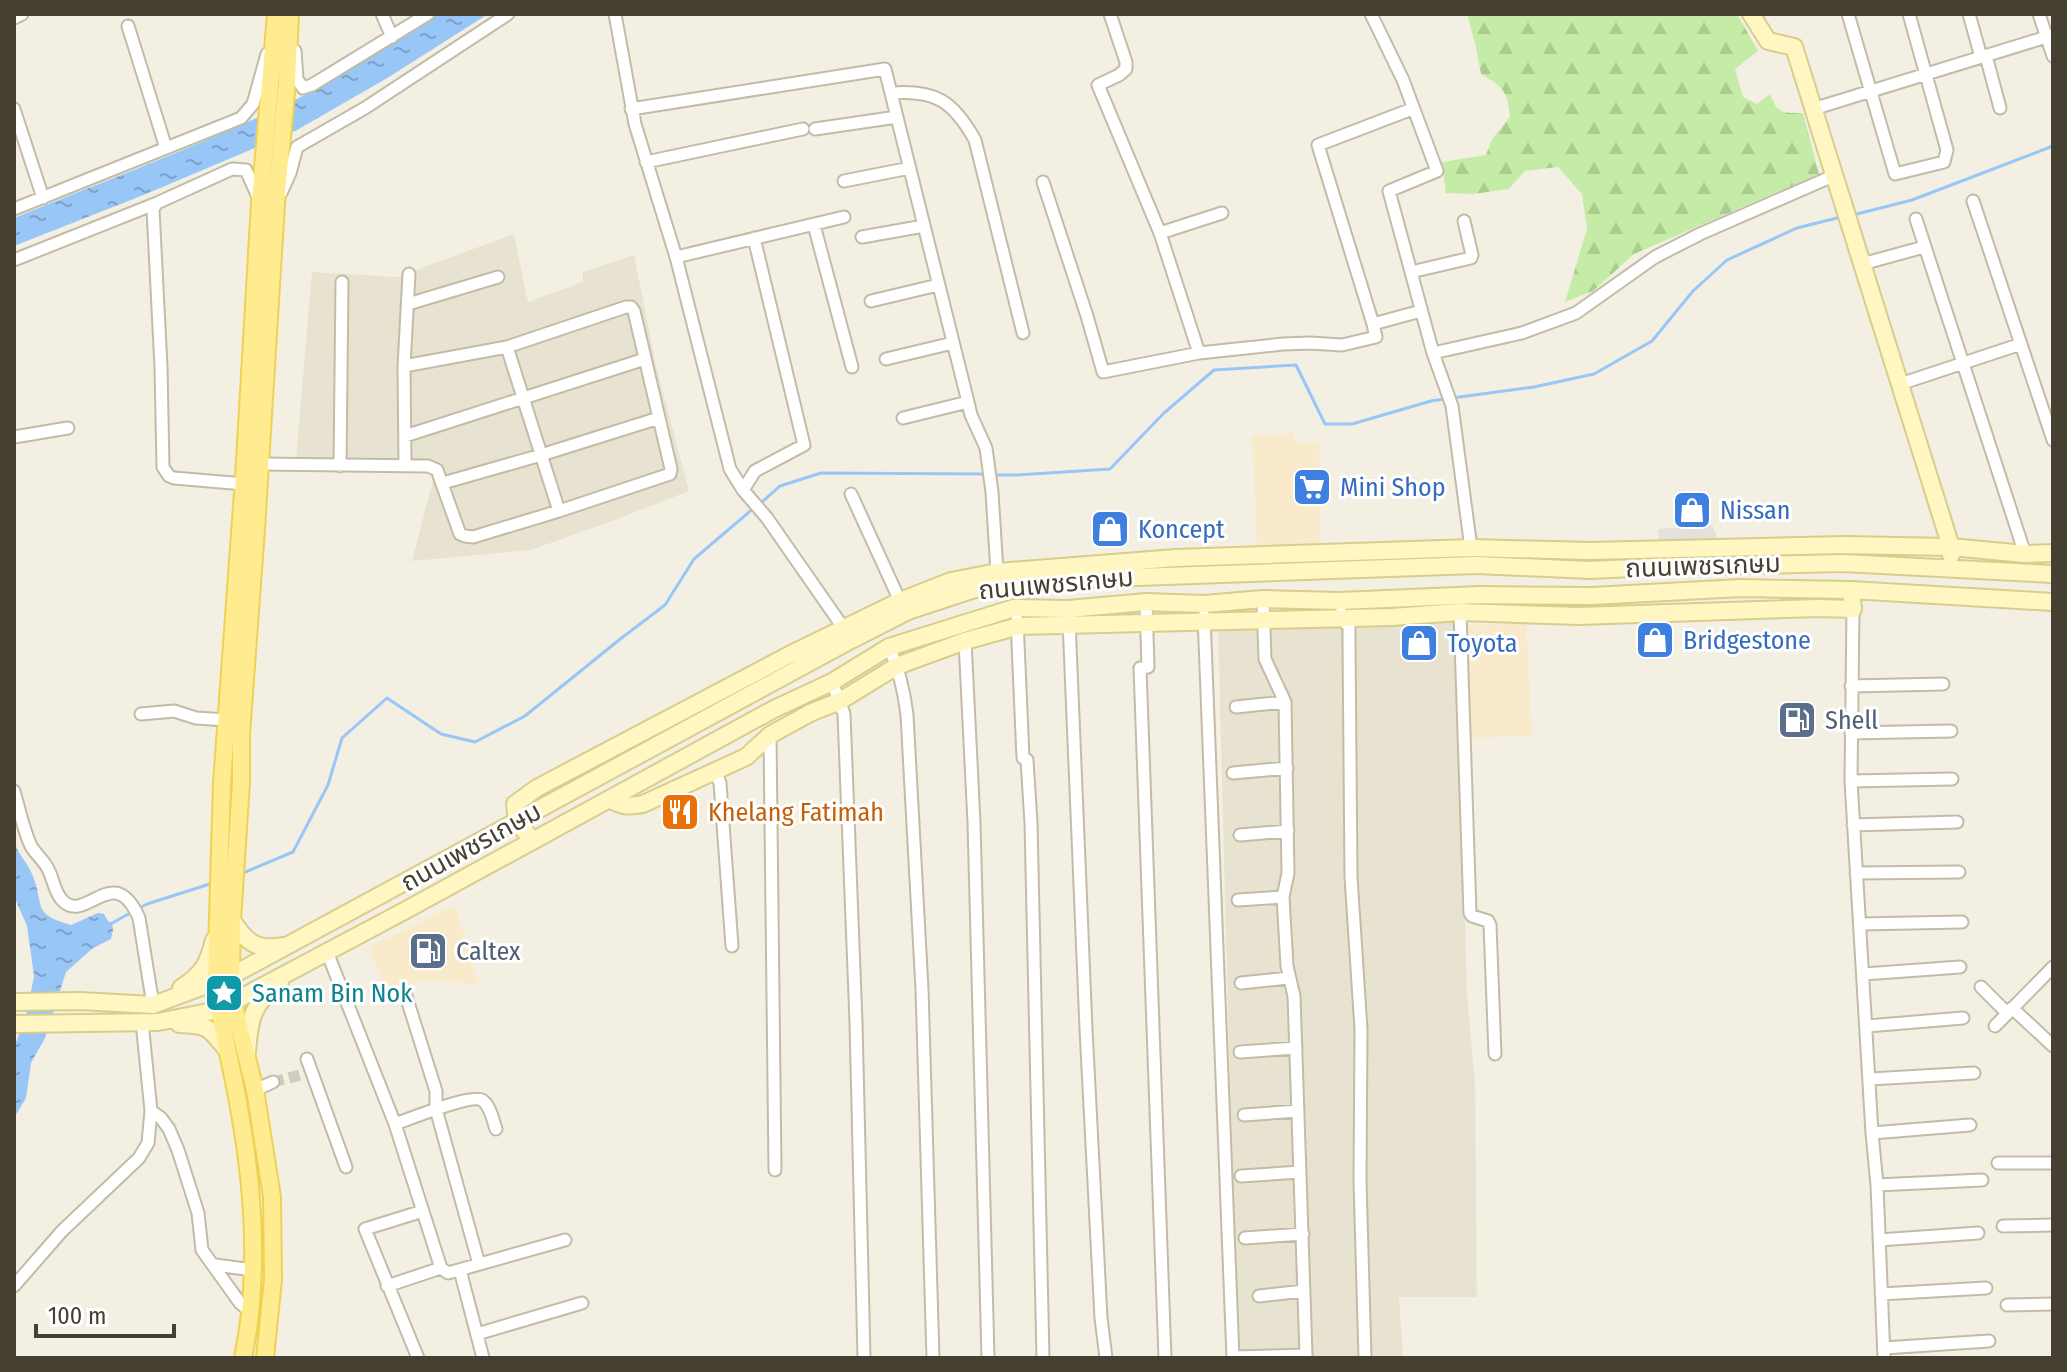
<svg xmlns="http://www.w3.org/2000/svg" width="2067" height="1372" viewBox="0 0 2067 1372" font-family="'Fira Sans Condensed','Noto Sans Thai',sans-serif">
<defs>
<pattern id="forest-firs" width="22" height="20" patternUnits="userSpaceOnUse" patternTransform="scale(2)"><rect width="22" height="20" fill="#c5eca6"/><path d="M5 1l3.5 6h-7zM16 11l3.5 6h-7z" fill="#abcb8f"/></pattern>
<pattern id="water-ripples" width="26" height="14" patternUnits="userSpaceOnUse" patternTransform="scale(2)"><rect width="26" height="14" fill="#97c6f7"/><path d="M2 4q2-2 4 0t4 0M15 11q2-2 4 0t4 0" fill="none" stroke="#7da2c9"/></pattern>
</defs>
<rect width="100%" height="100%" fill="#f3f0e3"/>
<path fill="#e8e3d0" d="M514 234 528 302 583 282V272L634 255 656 365 689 491 615 520 531 550 412 561 435 472H295L312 272 397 277Z
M1453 612 1462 801 1467 996 1475 1082 1477 1297H1399L1403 1358H1237L1218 627Z"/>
<path fill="#f8eacb" d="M1294 433 1295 443H1319L1320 544 1257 547 1252 435Z
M1526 624 1532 736 1468 738 1464 625Z
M455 905 479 985 436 980 384 986 368 947Z"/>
<path fill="url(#forest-firs)" d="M1467 14H1737L1758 51 1735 69 1743 97 1757 104 1770 94C1778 115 1783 113 1803 113L1819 174 1634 254 1593 291 1565 302 1587 229 1582 194 1558 167 1525 171 1509 189 1473 194 1446 193 1442 162 1486 155 1492 139 1510 117C1507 90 1504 88 1481 74L1476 47Z"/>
<path fill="#e3e1dc" d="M1712 525 1718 539 1659 543 1658 529Z"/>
<path fill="url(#water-ripples)" d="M436 14H488L389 77 297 130 146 194 14 246V218C110 179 208 143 301 97 348 73 392 43 436 14Z
M14 840C17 854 27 861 32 874 46 907 30 913 71 925L98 913 104 914 108 921 112 923 113 930 111 939 93 948 66 972 45 1038 31 1063 26 1098 14 1118V1048L27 1012 34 976 27 926 14 896Z"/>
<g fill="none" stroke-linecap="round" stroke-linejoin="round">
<path stroke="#97c6f7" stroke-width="3" d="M1853 215 1912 200 2053 146
M1452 398 1534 387 1594 374 1652 341 1693 291 1727 260 1797 228 1841 217
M993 475H1017L1110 469 1164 413 1214 370 1296 365 1325 424H1352L1431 401 1444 399
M761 503 780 486 821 473 985 474
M243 873 293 852 328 785 342 738 387 698 441 734 475 742 525 716 619 640 665 605 694 559 755 507
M137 909 147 904 213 883
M109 925 130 913"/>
<path stroke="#d0cdc0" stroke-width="11" stroke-dasharray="11 5.5" stroke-linecap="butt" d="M273 1082 304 1074"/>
<defs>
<path id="street" d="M382 14 392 37
M615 14 635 124 676 257 730 469 743 490 767 518 847 633
M1110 14 1126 62V69L1119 75 1098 85 1160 233 1199 353
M1371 14 1403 80 1437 171 1389 191 1433 353 1452 406 1471 548
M1848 14 1895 174 1944 162 1947 150 1909 14
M1969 14 1981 57
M2039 14 2053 56
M14 18 22 14
M128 26 166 148
M295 51 297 79 303 88 312 85 428 14
M1986 56 2000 108
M892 93C936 90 953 101 975 140L1023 333
M14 109 43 198
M631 109 885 69 968 402 971 415 986 448 992 492 997 572
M1813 109 2053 35
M815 129 897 117
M646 162 803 129
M844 181 910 168
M1043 182 1087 316 1103 372 1199 353 1283 344 1310 343 1342 345 1376 337 1373 324 1421 311
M281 193 290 173 297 147 365 108 508 14
M1973 201 2053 440
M157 203 153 209 161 367 163 467 169 476 174 478 244 484
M14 209 241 118 253 104 267 54
M1916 219 2025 554
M814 225 852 367
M1160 233 1222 213
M862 237 924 226
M676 257 844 217
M14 260 157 203 232 169 246 170 259 199
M1862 264 1924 247
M1411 272 1471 258 1472 255 1464 221
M871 301 938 285
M408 304 498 277
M1373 324 1318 145 1412 109
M507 347 559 511
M1433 353 1522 333 1576 313 1655 257 1700 234 1833 176
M886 359 953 343
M404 366 409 274
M1900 384 2021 344
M903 418 968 402
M405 436 645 359
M14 437 68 428
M260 464 428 466 437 470 460 534 465 536 473 537 559 511 670 474 671 469 634 311 631 307H626L507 347 404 366 405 466
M340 466 342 282
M443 483 541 455 659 418
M743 490 755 471 804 445 754 238
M851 494 900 601
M1146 602 1148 667 1140 668 1165 1358
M1853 609 1851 781 1872 1133 1877 1185 1884 1358
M1460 612 1470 913 1472 916 1488 921 1490 925 1495 1054
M1341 613V618L1349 627V640L1351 877 1361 1029 1360 1181 1365 1358
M1204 616 1233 1358
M1017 620 1023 758 1027 760 1031 823 1043 1358
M1069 621 1086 1029 1101 1318 1106 1358
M965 641 974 822 988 1358
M889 647C899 669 904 690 907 715L922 989 933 1358
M832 682 844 714 856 1022 864 1358
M1851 686 1943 684
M1236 707 1285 702
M141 714 174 711 196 718 227 720
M1851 733 1951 731
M770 735 775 1170
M715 771 720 783 732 946
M1233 773 1287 768
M1851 781 1952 779
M14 791C19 808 23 829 31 846 36 855 45 861 49 871 53 879 55 893 62 900 86 926 113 859 139 918L153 1005
M1853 825 1957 822
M1240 835 1288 831
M1856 873 1959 872
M1238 900 1283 897
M1860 924 1962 922
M327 952 395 1124 441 1268 448 1273 565 1240
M1864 974 1960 967
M1241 983 1288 978
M1981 987 2007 1013
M406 996 436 1091V1109L479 1264
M2012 1008 2053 1046
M1867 1026 1963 1018
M1995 1026 2053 967
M1240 1052 1296 1048
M307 1059 346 1167
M1870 1079 1974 1073
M255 1090 273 1082
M151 1111 161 1118 169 1129 178 1150 198 1213 202 1250 240 1303 251 1312
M1244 1115 1298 1111
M395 1124C409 1119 471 1094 482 1100 490 1105 493 1120 496 1129
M1872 1133 1970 1125
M1998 1163H2053
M1241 1176 1300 1172
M1877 1185 1982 1180
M2003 1226 2053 1225
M1245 1238 1303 1234
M1879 1240 1978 1233
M215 1265 253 1270
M460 1270 483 1358
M14 1286 62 1231 139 1158 148 1143 151 1111 142 1022
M387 1286 441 1268
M1881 1294 1986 1288
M1259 1296 1304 1291
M2007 1305 2053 1304
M477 1334 582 1303
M1884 1348 1989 1341
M1234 1357 1306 1355 1294 996 1287 966 1283 897 1288 873 1285 702 1265 659 1263 599
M418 1358 365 1229 423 1211"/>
<path id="secondary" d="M1751 14 1768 41 1794 47 1951 547V555
M609 799C622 806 629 807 643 804L746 757 770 735 810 713 840 701 897 666 965 641 1019 626 1392 617 1460 612 1579 616 1818 608 1853 609 1851 590
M533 841 517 822 515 804 537 788 789 655 900 601 951 581 997 572 1176 558 1471 548 1590 551 1845 545 1951 547 2025 554 2053 553
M232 920C246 942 256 951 283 946
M181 988C203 974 208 964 214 940
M14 1002 80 1001 153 1005 231 976 851 640 908 611 975 589 1055 580 1476 565 1590 570 1655 567 1843 563 2053 574
M14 1024 158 1022 218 1010 406 910 774 709 832 682 889 647 1014 608 1068 609 1146 602 1204 604 1263 599 1340 601 1479 595 1592 596 1741 588 1851 590 2053 602
M179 1024C209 1025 208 1027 227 1050
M247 1052C250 1018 251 1005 280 983"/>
<path id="primary" d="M243 1358C260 1276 254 1190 239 1108 232 1066 220 1025 216 982L222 783 244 478 260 203 276 14
M265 1358 273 1279 272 1197 255 1090 233 1002 231 976 232 920 241 783V734L256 529 276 204 287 81 290 14"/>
</defs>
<use href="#street" stroke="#c2bca7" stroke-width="15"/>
<use href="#secondary" stroke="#d8cd8d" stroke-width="20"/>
<use href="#primary" stroke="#f0d154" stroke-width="20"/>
<use href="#street" stroke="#fff" stroke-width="11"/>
<use href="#secondary" stroke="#fff6c1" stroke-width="16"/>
<use href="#primary" stroke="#ffeb90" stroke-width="16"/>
</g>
<defs>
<symbol id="supermarket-square" viewBox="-11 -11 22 22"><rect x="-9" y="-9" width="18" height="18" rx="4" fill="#3f7fe0" stroke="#fff"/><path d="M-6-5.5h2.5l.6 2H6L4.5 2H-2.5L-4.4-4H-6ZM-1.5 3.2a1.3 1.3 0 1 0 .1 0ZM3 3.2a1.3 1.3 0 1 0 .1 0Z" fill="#fff"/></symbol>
<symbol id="shop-square" viewBox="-11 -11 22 22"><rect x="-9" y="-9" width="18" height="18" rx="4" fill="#3f7fe0" stroke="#fff"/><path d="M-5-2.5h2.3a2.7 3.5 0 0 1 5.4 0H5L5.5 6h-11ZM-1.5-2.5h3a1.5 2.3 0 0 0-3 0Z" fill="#fff"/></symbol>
<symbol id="fuel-square" viewBox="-11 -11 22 22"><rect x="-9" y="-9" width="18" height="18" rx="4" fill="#5c6f8a" stroke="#fff"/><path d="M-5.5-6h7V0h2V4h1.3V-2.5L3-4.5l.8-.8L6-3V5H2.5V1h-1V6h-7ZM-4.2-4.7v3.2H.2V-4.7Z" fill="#fff"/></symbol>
<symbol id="restaurant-square" viewBox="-11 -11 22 22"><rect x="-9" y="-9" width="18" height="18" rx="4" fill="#e8710a" stroke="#fff"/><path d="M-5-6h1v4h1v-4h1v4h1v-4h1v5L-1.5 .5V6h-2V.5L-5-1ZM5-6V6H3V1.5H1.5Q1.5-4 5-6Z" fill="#fff"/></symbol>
<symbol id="sight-square" viewBox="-11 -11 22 22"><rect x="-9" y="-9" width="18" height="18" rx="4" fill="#0f9aa8" stroke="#fff"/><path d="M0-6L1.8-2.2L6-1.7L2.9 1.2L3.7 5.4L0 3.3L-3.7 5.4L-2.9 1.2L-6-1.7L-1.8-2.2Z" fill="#fff"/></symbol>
</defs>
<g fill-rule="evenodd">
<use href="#supermarket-square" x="1290" y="465" width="44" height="44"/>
<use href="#shop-square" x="1670" y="488" width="44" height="44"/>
<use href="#shop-square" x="1088" y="507" width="44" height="44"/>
<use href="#shop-square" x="1633" y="618" width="44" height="44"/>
<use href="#shop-square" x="1397" y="621" width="44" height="44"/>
<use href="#fuel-square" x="1775" y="698" width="44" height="44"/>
<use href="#restaurant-square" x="658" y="790" width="44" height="44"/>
<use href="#fuel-square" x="406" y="929" width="44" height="44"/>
<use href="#sight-square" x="202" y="971" width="44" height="44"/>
</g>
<g text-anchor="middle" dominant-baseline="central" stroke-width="6" stroke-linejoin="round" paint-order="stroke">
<g font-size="26" fill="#366cbe" stroke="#fff" text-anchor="start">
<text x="1340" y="487">Mini Shop</text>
<text x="1720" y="510">Nissan</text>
<text x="1138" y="529">Koncept</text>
<text x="1683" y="640">Bridgestone</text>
<text x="1447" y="643">Toyota</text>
</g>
<g font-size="26" fill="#454032" stroke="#fff">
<text transform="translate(1703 566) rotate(-2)">ถนนเพชรเกษม</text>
<text transform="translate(1056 584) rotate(-5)">ถนนเพชรเกษม</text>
<text transform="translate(471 847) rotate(-29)">ถนนเพชรเกษม</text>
</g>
<g font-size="26" fill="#4e5e75" stroke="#fff" text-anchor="start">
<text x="1825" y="720">Shell</text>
<text x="456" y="951">Caltex</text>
</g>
<g font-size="26" fill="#c56008" stroke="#fff" text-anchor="start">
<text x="708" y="812">Khelang Fatimah</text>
</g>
<g font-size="26" fill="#0d838f" stroke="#fff" text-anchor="start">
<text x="252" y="993">Sanam Bin Nok</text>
</g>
</g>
<rect width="2067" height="1372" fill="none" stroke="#454032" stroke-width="32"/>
<path d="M36 1324v12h138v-12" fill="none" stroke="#454032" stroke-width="4"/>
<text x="48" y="1324" font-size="24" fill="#454032" stroke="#ffffff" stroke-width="6" paint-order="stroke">100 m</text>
</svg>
